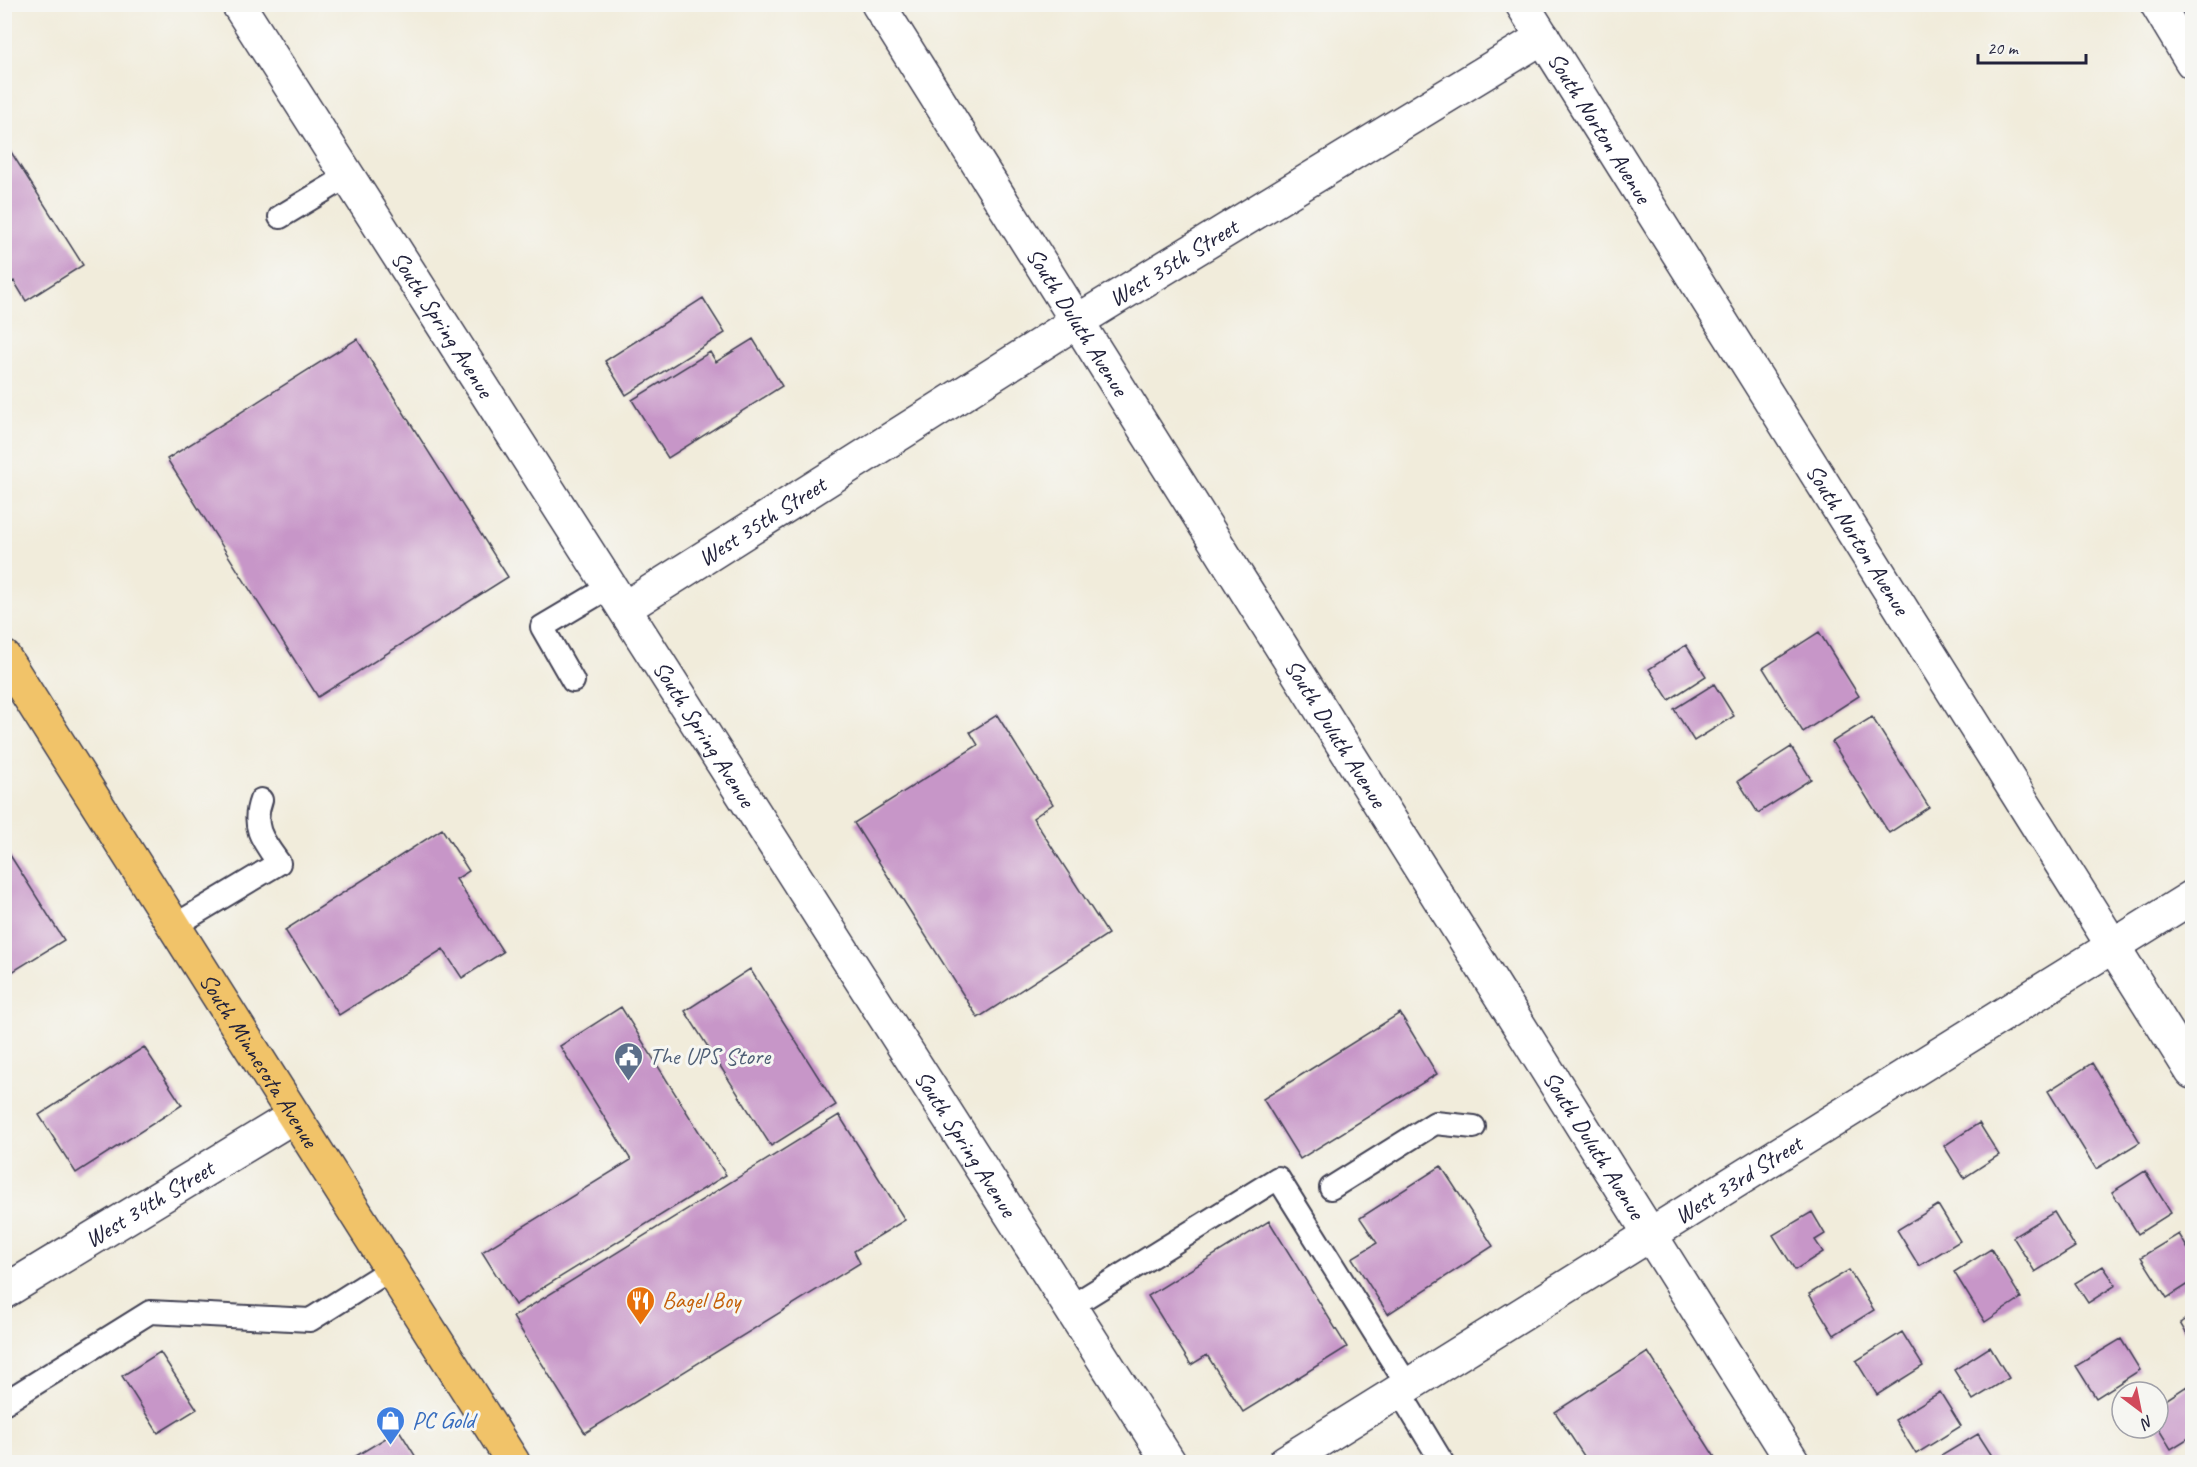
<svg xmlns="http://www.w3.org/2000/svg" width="2197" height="1467" viewBox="0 0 2197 1467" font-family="Caveat,sans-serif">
<rect width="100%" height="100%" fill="#f6f6f2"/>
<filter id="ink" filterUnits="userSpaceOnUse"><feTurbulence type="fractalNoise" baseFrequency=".0167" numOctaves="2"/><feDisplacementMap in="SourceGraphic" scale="12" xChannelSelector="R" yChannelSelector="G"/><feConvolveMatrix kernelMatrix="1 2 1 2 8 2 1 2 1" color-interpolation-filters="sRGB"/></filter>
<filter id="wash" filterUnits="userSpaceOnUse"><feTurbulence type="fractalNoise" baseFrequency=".008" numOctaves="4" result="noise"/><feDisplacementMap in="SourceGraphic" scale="24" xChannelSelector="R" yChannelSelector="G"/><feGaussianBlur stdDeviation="1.35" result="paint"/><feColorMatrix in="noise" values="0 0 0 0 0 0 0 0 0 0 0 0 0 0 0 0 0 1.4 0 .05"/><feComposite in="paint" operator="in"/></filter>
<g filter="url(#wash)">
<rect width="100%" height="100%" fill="#f1ecdb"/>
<g id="blocks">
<path fill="#c796c8" d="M4 141 83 265 26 301 14 281 4 287Z
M703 298 725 333 626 395 605 361Z
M357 339 508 577 318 697 167 459Z
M753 339 782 386 668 458 632 400 710 352 716 362Z
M1819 632 1859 696 1803 732 1763 668Z
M1686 645 1706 676 1669 700 1649 669Z
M1714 684 1734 716 1694 741 1674 709Z
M997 715 1053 804 1033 818 1108 934 978 1018 854 823 978 745 970 732Z
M1872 717 1929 807 1889 833 1832 742Z
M1791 747 1811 779 1758 813 1738 781Z
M442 829 469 871 456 879 503 952 462 978 443 949 339 1015 285 930Z
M8 852 64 940 4 977V854Z
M750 969 836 1105 771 1146 685 1011Z
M621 1007 726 1175 515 1305 482 1252 631 1160 560 1046Z
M1400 1013 1437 1074 1300 1159 1263 1099Z
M144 1047 182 1105 76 1173 39 1115Z
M2092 1063 2140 1142 2096 1169 2048 1091Z
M839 1115 905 1220 854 1251 860 1263 585 1433 513 1317Z
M1979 1123 1999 1155 1964 1178 1944 1146Z
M1441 1166 1493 1246 1388 1314 1352 1258 1377 1243 1360 1218Z
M2145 1171 2171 1213 2138 1234 2112 1192Z
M1938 1205 1960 1241 1919 1266 1897 1230Z
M1812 1212 1825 1234 1815 1240 1823 1252 1795 1270 1773 1235Z
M2054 1212 2075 1247 2035 1272 2013 1237Z
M1269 1221 1347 1347 1243 1412 1207 1355 1191 1365 1148 1296Z
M2179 1234 2192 1256V1282L2167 1298 2141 1257Z
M1991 1249 2021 1298 1985 1322 1954 1272Z
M2103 1266 2116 1285 2088 1303 2075 1283Z
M1849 1270 1874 1310 1834 1335 1809 1294Z
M2192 1315V1343L2180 1323Z
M1902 1332 1923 1366 1877 1395 1856 1361Z
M2121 1339 2140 1370 2096 1398 2076 1366Z
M1990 1347 2009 1378 1973 1400 1954 1370Z
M160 1352 197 1409 158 1433 122 1376Z
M1648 1352 1718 1462H1588L1555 1412Z
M2187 1386 2192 1394V1436L2171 1449 2158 1428V1405Z
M1940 1392 1961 1426 1916 1454 1895 1420Z
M399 1430 419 1462H346Z
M1978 1434 1996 1462H1931Z"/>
</g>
</g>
<g filter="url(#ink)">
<use href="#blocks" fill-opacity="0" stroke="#414053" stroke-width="1.5"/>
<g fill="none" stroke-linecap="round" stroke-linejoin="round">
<defs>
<path id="service" d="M280 217 348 176
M573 681 542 627 611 586
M174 926 279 863C263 841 251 827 261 800
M1331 1188 1435 1123 1474 1127
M1070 1307 1278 1178 1408 1386
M1399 1391 1442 1462
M4 1403 150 1312 310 1320 391 1269"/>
<g id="minor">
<path id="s1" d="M238 4 1169 1462"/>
<path id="s2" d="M878 4 1793 1462"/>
<path id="s3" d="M1522 4 2192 1072"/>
<path id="s4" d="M625 608 1076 322 1543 37"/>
<path id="s5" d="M4 1292 294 1116"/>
</g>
<g id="tertiary">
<path d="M2157 4 2192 62"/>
<path id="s6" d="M1285 1462 2192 897"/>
</g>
<g id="primary">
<path id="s7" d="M4 657 513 1462"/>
</g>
</defs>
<use href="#service" stroke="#414053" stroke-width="26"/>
<use href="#minor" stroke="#414053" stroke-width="36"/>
<use href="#tertiary" stroke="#414053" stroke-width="36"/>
<use href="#primary" stroke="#414053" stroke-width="36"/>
<use href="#service" stroke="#fff" stroke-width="22"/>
<use href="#minor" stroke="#fff" stroke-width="33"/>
<use href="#tertiary" stroke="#fff" stroke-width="33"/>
<use href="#primary" stroke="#f1c369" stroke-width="33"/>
</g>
</g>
<defs>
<symbol id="civic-pin" viewBox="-11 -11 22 30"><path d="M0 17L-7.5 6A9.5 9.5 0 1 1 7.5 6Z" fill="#5c6f8a" stroke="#f6f6f2"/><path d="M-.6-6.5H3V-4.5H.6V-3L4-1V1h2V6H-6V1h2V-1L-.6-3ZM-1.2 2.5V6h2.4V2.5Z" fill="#fff"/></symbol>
<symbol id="restaurant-pin" viewBox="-11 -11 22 30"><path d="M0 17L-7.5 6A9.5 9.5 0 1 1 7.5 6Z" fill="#e8710a" stroke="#f6f6f2"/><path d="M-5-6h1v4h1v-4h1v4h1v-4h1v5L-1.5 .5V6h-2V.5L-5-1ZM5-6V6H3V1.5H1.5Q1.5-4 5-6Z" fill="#fff"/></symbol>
<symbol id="shop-pin" viewBox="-11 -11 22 30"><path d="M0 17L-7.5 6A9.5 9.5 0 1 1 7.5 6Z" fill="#3f7fe0" stroke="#f6f6f2"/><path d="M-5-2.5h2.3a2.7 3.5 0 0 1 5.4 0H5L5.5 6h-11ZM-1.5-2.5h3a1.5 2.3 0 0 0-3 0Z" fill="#fff"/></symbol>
</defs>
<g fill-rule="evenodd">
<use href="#civic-pin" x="612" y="1040" width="33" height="45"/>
<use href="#restaurant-pin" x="624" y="1284" width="33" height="45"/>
<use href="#shop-pin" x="374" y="1404" width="33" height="45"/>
</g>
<g text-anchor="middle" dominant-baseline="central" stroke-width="6" stroke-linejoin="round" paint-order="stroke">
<g font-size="24" fill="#22223b" stroke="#f6f6f2">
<text stroke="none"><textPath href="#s3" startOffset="146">South Norton Avenue</textPath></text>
<text stroke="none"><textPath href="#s4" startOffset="648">West 35th Street</textPath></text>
<text stroke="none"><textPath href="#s2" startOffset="375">South Duluth Avenue</textPath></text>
<text stroke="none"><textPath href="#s1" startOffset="380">South Spring Avenue</textPath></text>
<text stroke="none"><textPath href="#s4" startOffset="162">West 35th Street</textPath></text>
<text stroke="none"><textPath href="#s3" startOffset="632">South Norton Avenue</textPath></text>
<text stroke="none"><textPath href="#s1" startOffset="866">South Spring Avenue</textPath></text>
<text stroke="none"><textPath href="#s2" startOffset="861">South Duluth Avenue</textPath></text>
<text stroke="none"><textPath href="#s7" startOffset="477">South Minnesota Avenue</textPath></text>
<text stroke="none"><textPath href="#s1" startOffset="1352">South Spring Avenue</textPath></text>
<text stroke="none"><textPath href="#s2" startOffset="1347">South Duluth Avenue</textPath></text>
<text stroke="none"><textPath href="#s6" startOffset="534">West 33rd Street</textPath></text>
<text stroke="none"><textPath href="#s5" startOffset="170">West 34th Street</textPath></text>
</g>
<g font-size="24" fill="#4e5e75" stroke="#f6f6f2" text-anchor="start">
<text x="649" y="1056">The UPS Store</text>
</g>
<g font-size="24" fill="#c56008" stroke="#f6f6f2" text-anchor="start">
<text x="662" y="1300">Bagel Boy</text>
</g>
<g font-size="24" fill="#366cbe" stroke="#f6f6f2" text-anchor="start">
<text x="412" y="1420">PC Gold</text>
</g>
</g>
<rect width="2197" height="1467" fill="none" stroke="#f6f6f2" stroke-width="24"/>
<g transform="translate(2140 1410) rotate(148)"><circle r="28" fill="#f6f6f2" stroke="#a1a1a9" stroke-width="1.5"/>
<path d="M0-4.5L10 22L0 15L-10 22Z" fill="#d1495b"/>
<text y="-9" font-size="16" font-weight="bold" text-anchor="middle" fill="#22223b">N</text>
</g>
<path d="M1978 54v9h108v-9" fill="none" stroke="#22223b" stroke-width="3"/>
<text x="1987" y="54" font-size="18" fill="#22223b" stroke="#f6f6f2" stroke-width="4.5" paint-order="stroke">20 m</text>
</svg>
